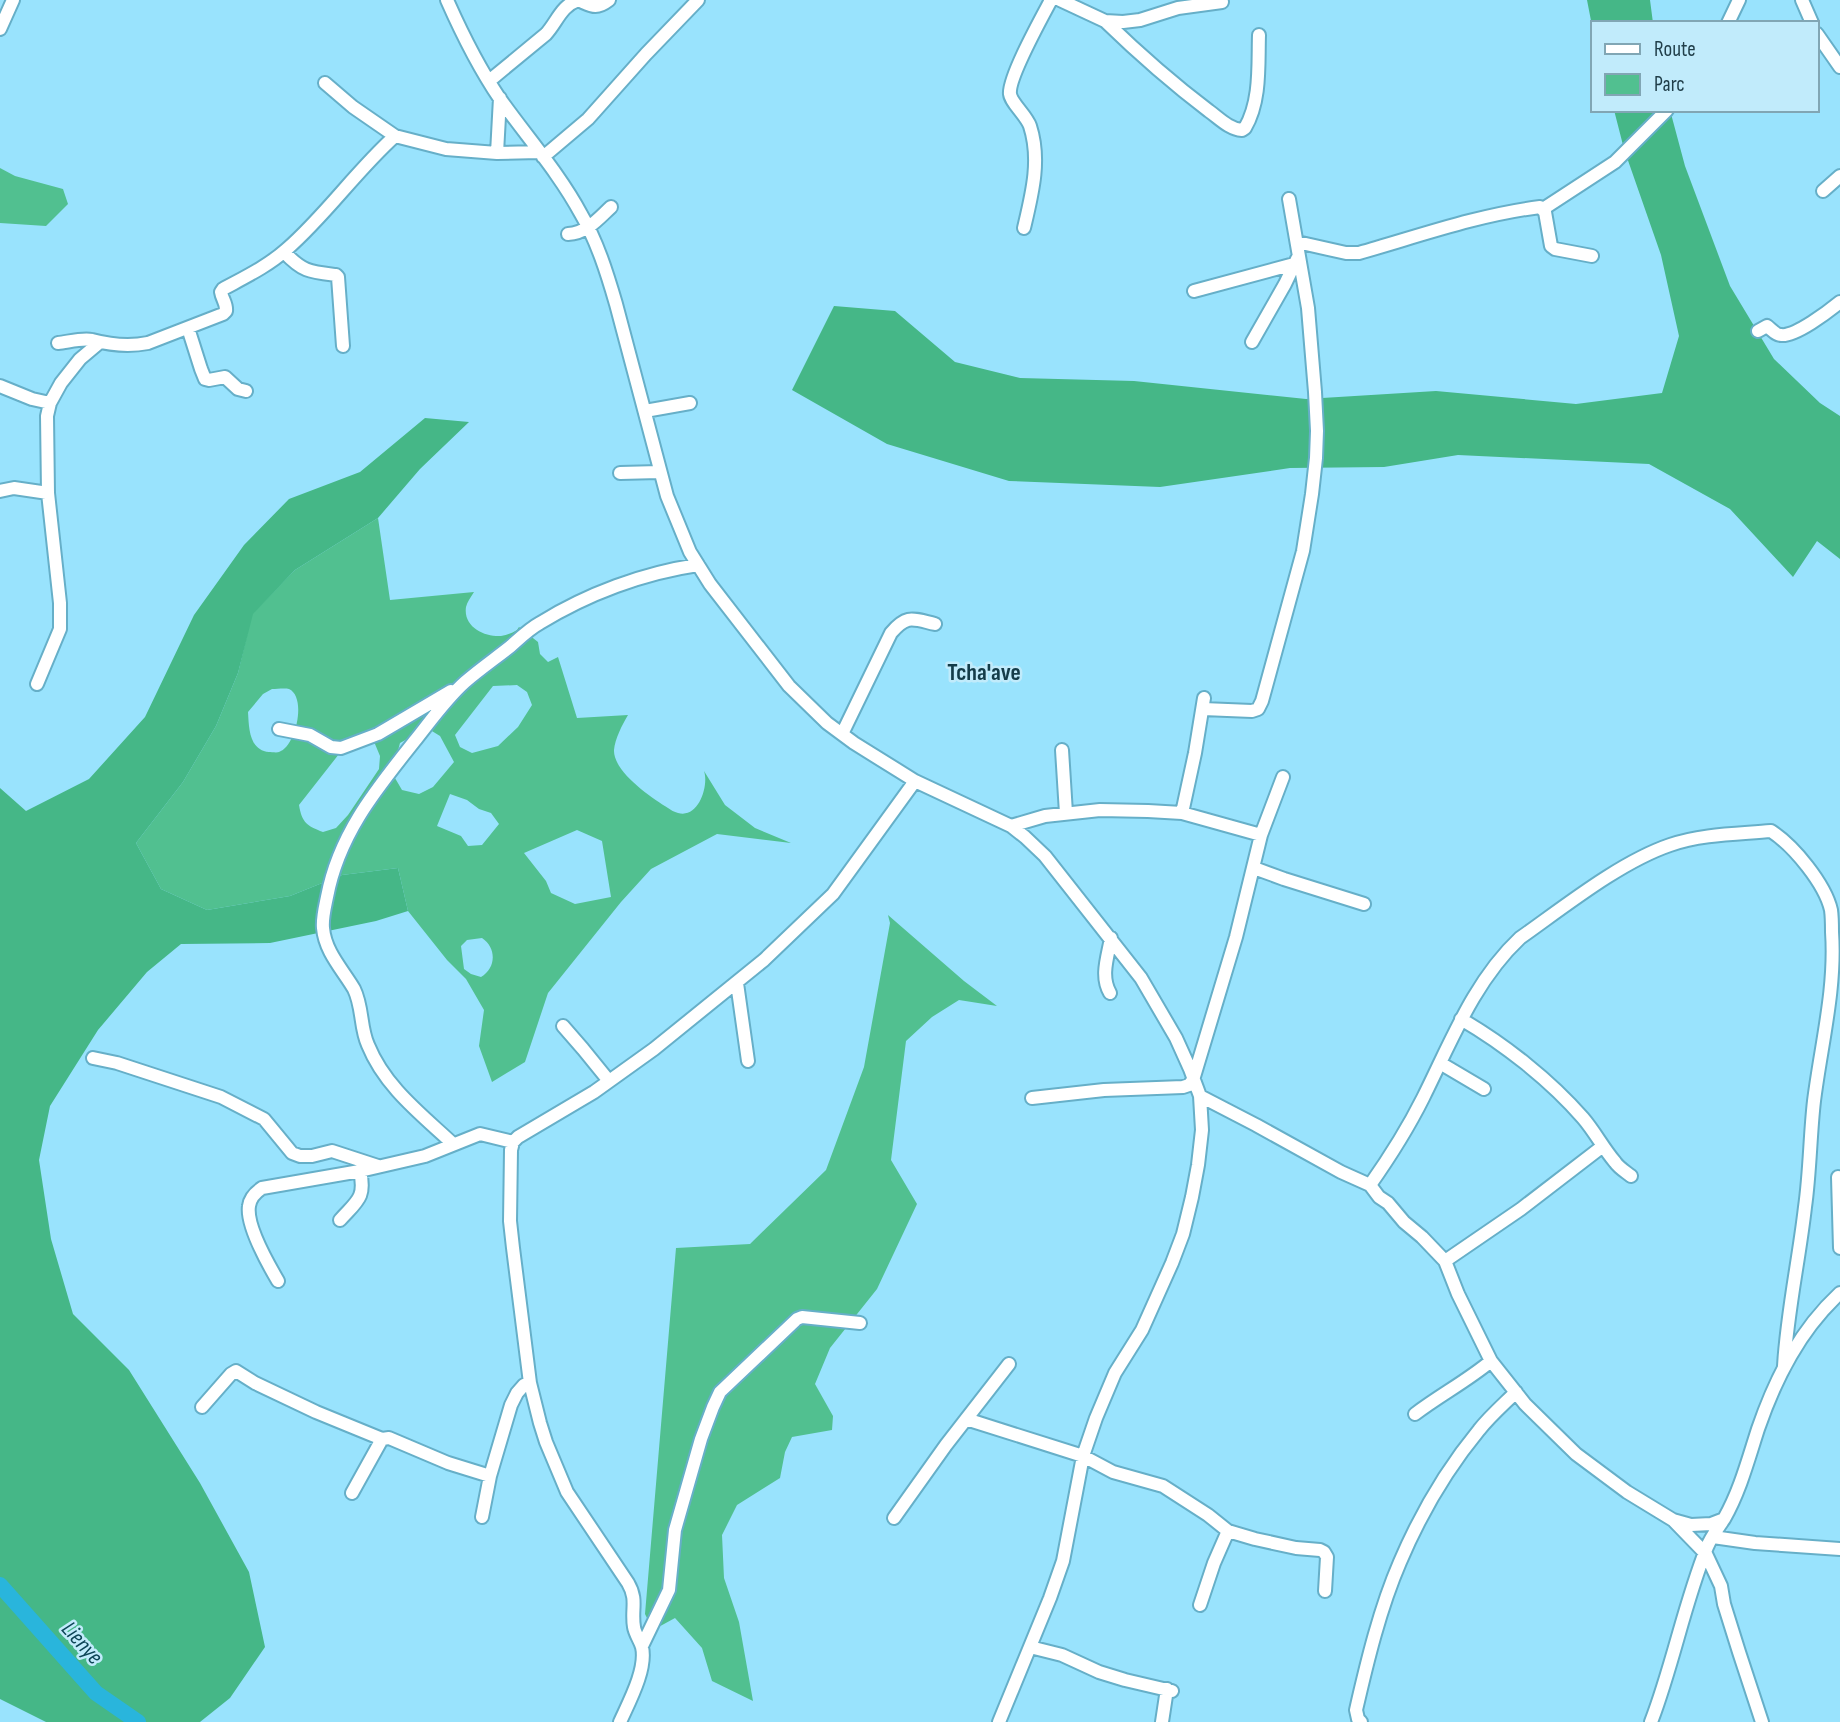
<svg xmlns="http://www.w3.org/2000/svg" width="1840" height="1722" viewBox="0 0 1840 1722" font-family="'Sofia Sans Condensed',sans-serif">
<rect width="100%" height="100%" fill="#99e3fd"/>
<path fill="#51c090" fill-rule="evenodd" d="M0 168 15 176 63 189 68 204 46 226 0 223Z
M378 518 390 600 474 592C471 597 467 602 466 607 463 627 485 637 501 636 507 635 512 633 517 630L519 627 538 642 540 654 548 662 558 657 577 718 628 715C622 725 615 739 614 750 613 772 652 798 668 808 671 810 674 812 678 813 699 819 709 785 704 771L725 805 755 828 791 843 717 834 651 869 621 902 548 993 525 1062 492 1082 479 1046 484 1010 466 979 447 960 408 911 398 868 342 875 290 896 207 910 161 889 136 843 183 782 216 726 238 673 252 614 295 570ZM517 685 527 692 532 705 518 727 498 746 472 753 460 747 455 735 493 686ZM272 689C277 689 285 688 289 689 307 697 296 747 279 752 277 753 271 752 269 752 249 750 249 728 248 712L263 694ZM427 728 440 736 454 762 433 787 419 794 402 790 392 773 400 743ZM363 739 375 744 380 756 379 769 348 815 336 828 323 832C307 826 302 823 299 805L339 754ZM450 794 467 800 479 809 491 813 499 824 482 845 468 846 461 836 437 826ZM577 830 602 841 611 897 575 904 551 893 546 881 524 853ZM482 938C497 948 496 968 481 977L471 974 464 969 461 946 467 940Z
M888 915 964 981 997 1006 959 1000 932 1017 906 1041 891 1160 917 1204 877 1289 830 1348 815 1384 833 1416 832 1430 792 1437 785 1452 780 1478 737 1505 722 1535 724 1578 739 1622 753 1701 712 1681 702 1648 675 1618 653 1630 645 1614 676 1248 750 1244 826 1170 864 1067 890 923Z"/>
<path fill="#45b787" d="M1587 0H1650L1653 23H1593V31Z
M1614 110H1670L1685 166 1730 286 1774 359 1820 403 1840 416V559L1817 541 1793 577 1730 509 1649 464 1458 455 1384 467 1290 468 1160 487 1009 481 887 444 792 390 834 306 895 311 955 362 1020 378 1134 381 1306 399 1436 391 1576 404 1662 393 1679 336 1661 255 1624 149Z
M425 418 469 422 420 469 378 518 295 570 253 614 238 673 216 726 183 782 136 843 161 889 207 910 290 896 342 875 398 868 408 911 376 921 270 943 181 944 147 972 98 1030 50 1106 39 1160 51 1239 73 1314 129 1370 200 1483 249 1572 265 1647 230 1698 200 1722H46L0 1699V788L26 811 89 779 145 717 194 615 244 545 289 499 360 472Z"/>
<g fill="none" stroke-linecap="round" stroke-linejoin="round">
<path stroke="#29b5dc" stroke-width="16" d="M0 1585 96 1693 138 1722"/>
<defs>
<path id="minor" d="M447 0C462 34 479 68 500 99 527 137 559 173 581 214 597 241 607 273 616 304L667 496 690 552 710 584 789 686 827 723 854 743 915 781 1011 826 1025 837 1045 856 1141 978 1176 1038 1190 1069 1200 1096 1202 1130 1198 1165 1192 1197 1183 1234 1172 1263 1142 1330 1115 1373 1096 1418 1083 1456 1063 1561 1050 1598 999 1722
M1060 0 1105 21 1123 22 1140 20 1178 8 1222 2
M1802 0 1812 23
M1105 21C1138 53 1172 83 1209 111 1219 118 1229 129 1242 130L1245 128C1261 101 1258 65 1259 35
M1728 23 1739 0
M0 29 13 0
M1817 34 1840 67
M489 81 546 34C557 22 561 6 578 0 592 6 596 10 609 0
M325 83 353 107 395 136 446 149 497 153 539 152
M497 153 500 98
M543 157 588 119 646 54 698 0
M1823 191 1840 176
M1543 209 1615 162 1667 110
M1024 228C1032 194 1041 160 1030 126 1026 115 1011 103 1010 94 1008 78 1042 17 1051 0
M568 234C587 233 598 219 611 207
M1297 242 1346 253H1359C1419 236 1477 215 1540 207L1545 212 1551 246 1555 249 1592 256
M284 252C303 272 310 272 336 275L338 277 343 346
M1194 291 1294 264
M188 328 201 369 205 379 209 380 225 377 238 389 246 391
M1758 331 1767 326C1772 330 1776 335 1781 335 1795 337 1829 311 1840 302
M1252 342 1285 284 1297 259
M58 343C68 342 82 338 92 340 111 345 128 347 148 343L223 314 226 311C227 304 222 299 221 292L223 289C245 277 268 266 287 249 326 215 356 171 395 136
M0 386 32 399 50 403
M645 411 690 403
M620 473 659 472
M0 491 14 488 48 493
M37 684 60 629V603L48 493 47 416 50 403 61 383 80 359 99 343
M1203 709 1252 711 1258 709 1262 701 1303 551 1312 494 1316 458 1317 431 1315 392 1308 308 1289 199
M279 729 310 735 331 747 341 748 378 734 451 691
M842 734 891 633C907 614 913 619 935 624
M1062 750 1066 813
M1182 813 1195 753 1204 698
M1011 826 1045 816 1100 810 1148 811 1182 813 1261 835
M1254 868 1284 879 1364 904
M737 983 748 1061
M1110 993C1100 976 1108 956 1111 938
M1461 1019C1504 1044 1550 1080 1583 1118 1595 1132 1603 1148 1615 1162 1619 1168 1626 1172 1631 1176
M563 1026 583 1049 609 1081
M93 1058 117 1063 221 1097 264 1119 292 1153 300 1156H312L332 1151 378 1166
M1440 1063 1484 1089
M1200 1096 1256 1125 1341 1172 1370 1185 1379 1197 1388 1203 1404 1222 1422 1237 1445 1261 1458 1294 1491 1361 1525 1404 1576 1454 1627 1492 1673 1520 1691 1525 1711 1524 1724 1519C1740 1491 1748 1460 1758 1429 1776 1377 1800 1330 1840 1293
M1032 1098 1104 1090 1183 1087 1189 1085 1193 1080 1236 937 1261 835 1283 777
M453 1144C421 1114 385 1087 368 1045 360 1028 363 1007 354 989 343 970 325 952 323 928 322 918 325 907 327 897 339 833 378 787 417 738 432 719 447 698 465 682 480 669 496 658 511 646 520 638 529 629 540 623 587 594 643 573 698 565
M1838 1177 1840 1248
M1370 1185C1389 1158 1408 1128 1423 1098 1451 1042 1474 981 1520 938 1564 907 1620 862 1670 845 1701 834 1738 834 1771 831 1794 846 1825 884 1831 910 1832 917 1832 925 1832 932 1836 989 1821 1045 1814 1101 1810 1136 1810 1172 1805 1207 1799 1260 1787 1313 1784 1366
M340 1220C357 1201 366 1198 360 1171
M1445 1261 1521 1209 1603 1146
M278 1281C268 1264 246 1225 249 1206 250 1198 256 1192 262 1188L360 1171 425 1156 480 1134 513 1142
M202 1407 231 1374 236 1371 255 1383 316 1412 382 1439
M1415 1414C1440 1395 1467 1381 1491 1361
M966 1419 1083 1456 1113 1472 1163 1486 1208 1515 1228 1531 1255 1539 1296 1548 1320 1550 1324 1552 1327 1557 1325 1591
M352 1493 382 1439 389 1438 448 1463 490 1476
M482 1517 490 1476 511 1405 517 1393 524 1385 530 1383
M894 1518 946 1445 1009 1364
M1674 1521 1706 1554 1721 1586 1724 1604 1739 1652 1762 1722
M1713 1537 1755 1543 1840 1549
M1200 1605 1214 1563 1228 1531
M642 1646 669 1590 675 1530 701 1439 713 1407 720 1392 797 1319 802 1317 860 1323
M1030 1647 1062 1655 1099 1672 1125 1680 1172 1691
M620 1722C629 1702 647 1669 642 1647 640 1640 635 1634 634 1627 631 1609 638 1600 628 1583L567 1492 546 1442 540 1423 530 1383 513 1248 510 1221 511 1150 513 1142 518 1137 594 1092 654 1049 764 960 833 894 915 781
M1162 1722 1167 1689
M1361 1722 1358 1719 1356 1710C1367 1662 1380 1608 1400 1562 1420 1515 1446 1470 1479 1430 1490 1416 1504 1404 1516 1392
M1651 1722C1673 1665 1684 1604 1707 1547 1711 1537 1718 1528 1724 1519"/>
</defs>
<use href="#minor" stroke="#66afc8" stroke-width="16"/>
<use href="#minor" stroke="#fff" stroke-width="12"/>
</g>
<g text-anchor="middle" dominant-baseline="central" stroke-width="5" stroke-linejoin="round" paint-order="stroke">
<g font-size="23" font-style="italic" fill="#0d4556" stroke="#c1ebfb">
<text transform="translate(82 1643) rotate(48)">Lienye</text>
</g>
<g font-size="24" font-weight="bold" fill="#143c49" stroke="#c1ebfb">
<text x="984" y="672">Tcha'ave</text>
</g>
</g>
<rect x="1591" y="21" width="228" height="91" fill="#c1ebfb" stroke="#81a6b4" stroke-width="2"/>
<rect x="1605" y="44" width="35" height="10" fill="#ffffff" stroke="#81a6b4" stroke-width="2"/>
<text x="1654" y="56" font-size="21" fill="#213f4a">Route</text>
<rect x="1605" y="74" width="35" height="21" fill="#51c090" stroke="#81a6b4" stroke-width="2"/>
<text x="1654" y="91" font-size="21" fill="#213f4a">Parc</text>
</svg>
